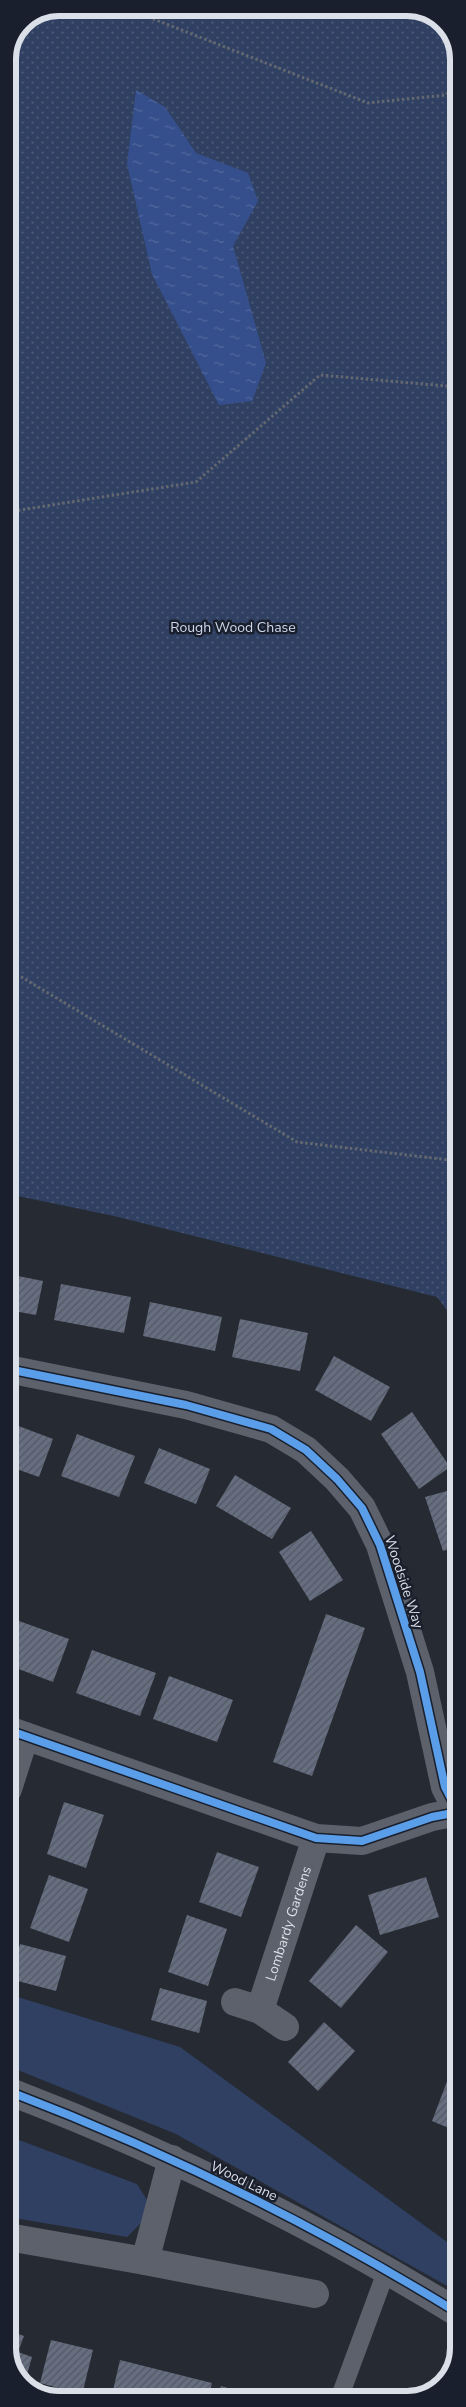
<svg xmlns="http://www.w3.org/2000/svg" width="466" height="2407" viewBox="0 0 466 2407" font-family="'Nunito Sans',sans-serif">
<defs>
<pattern id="park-dots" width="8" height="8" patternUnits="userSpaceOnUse" patternTransform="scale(1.25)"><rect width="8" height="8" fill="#304062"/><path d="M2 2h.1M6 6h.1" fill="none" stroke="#4d5b78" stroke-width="1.8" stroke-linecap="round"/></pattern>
<pattern id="water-ripples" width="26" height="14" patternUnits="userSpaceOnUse" patternTransform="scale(1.25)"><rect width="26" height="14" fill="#354f8d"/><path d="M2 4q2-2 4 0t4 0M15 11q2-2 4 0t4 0" fill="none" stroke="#52689d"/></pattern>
<pattern id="building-hatch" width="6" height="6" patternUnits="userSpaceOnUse" patternTransform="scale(1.25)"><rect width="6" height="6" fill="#666e80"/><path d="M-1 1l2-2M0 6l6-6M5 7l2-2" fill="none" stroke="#545863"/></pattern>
</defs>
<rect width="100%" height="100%" fill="#262a32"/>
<path fill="#304062" d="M8 1994 180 2047 458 2250V2292L176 2134 8 2066Z
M8 2136 137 2184 147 2200 143 2221 127 2237 8 2217Z"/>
<path fill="url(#park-dots)" d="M60 8H413L443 23 458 53V1325L437 1297 114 1216 8 1194V59L23 23Z"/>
<path fill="url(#water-ripples)" d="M136 90 165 107 196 153 248 173 258 201 233 246 266 363 252 401 219 405 152 274 127 164Z"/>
<path fill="url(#building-hatch)" d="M8 1274 43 1281 36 1315 8 1310Z
M61 1284 131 1297 124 1333 54 1320Z
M150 1302 222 1317 215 1351 143 1336Z
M240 1319 308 1333 300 1371 232 1357Z
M334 1356 390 1387 371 1421 315 1390Z
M412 1412 450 1467 419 1489 381 1434Z
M8 1422 53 1439 39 1477 8 1466Z
M77 1434 135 1456 119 1497 61 1476Z
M159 1448 210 1469 196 1504 144 1483Z
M235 1475 291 1508 272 1539 216 1506Z
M458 1488V1547L443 1551 425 1497Z
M311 1531 343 1580 310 1601 279 1552Z
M458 1565V1611H457L449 1566Z
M326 1614 365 1628 312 1776 273 1762Z
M8 1617 69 1639 53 1682 8 1665Z
M92 1650 156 1673 140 1716 76 1693Z
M169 1676 233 1700 217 1742 153 1719Z
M64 1802 104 1815 86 1868 47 1854Z
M217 1852 259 1867 241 1917 199 1902Z
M49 1875 88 1889 69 1942 30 1928Z
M426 1877 439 1917 380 1935 368 1895Z
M187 1915 227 1929 208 1986 168 1972Z
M356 1925 388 1952 341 2008 309 1981Z
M20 1944 66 1956 56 1991 10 1979Z
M160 1988 207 2001 199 2033 151 2020Z
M324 2022 355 2051 318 2091 288 2062Z
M454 2063 458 2064V2132L432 2121Z
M8 2330 24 2336 18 2352 32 2357 24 2385 8 2354Z
M51 2340 93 2350 81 2399H56L59 2388 40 2383Z
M120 2360 212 2383 208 2399H111Z
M221 2386 264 2399H217Z"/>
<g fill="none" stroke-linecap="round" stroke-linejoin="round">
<path stroke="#63676f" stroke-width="3" stroke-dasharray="2.5 2.5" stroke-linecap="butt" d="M131 8 133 11 368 103 446 95 458 80
M8 512 196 482 320 375 458 387
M8 969 297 1142 458 1161"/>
<path stroke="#5c616b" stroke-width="18" d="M339 2399 387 2269"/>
<g stroke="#5c616b" stroke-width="28">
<path d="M8 1369 186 1405 271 1429 306 1450 337 1479 362 1508 380 1545 420 1672 445 1787 458 1812"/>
<path d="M8 1730 316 1838 362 1841 432 1817 458 1812"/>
<path d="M8 1789 25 1736"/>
<path d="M235 2002 260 2010 285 2027"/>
<path id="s1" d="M260 2010 316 1838"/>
<path d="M8 2237 145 2261 172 2159"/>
<path d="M145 2261 315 2294"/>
</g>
<path stroke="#5c616b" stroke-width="28" d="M8 2091C165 2151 315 2225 458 2313"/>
<defs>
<path id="cycleway" d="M8 1369 186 1405 271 1429 306 1450 337 1479 362 1508 380 1545 420 1672 445 1787 458 1812
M8 1730 316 1838 362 1841 432 1817 458 1812
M8 2091C165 2151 315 2225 458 2313"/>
</defs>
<use href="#cycleway" stroke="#191f2c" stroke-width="11"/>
<use href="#cycleway" stroke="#5a9eea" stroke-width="8"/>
</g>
<g text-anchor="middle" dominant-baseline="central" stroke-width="5" stroke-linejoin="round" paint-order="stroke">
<g font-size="14" fill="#ced8ec" stroke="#191f2c">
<text x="233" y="627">Rough Wood Chase</text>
</g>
<g font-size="14" fill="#dbdfe8" stroke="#191f2c">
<text transform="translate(404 1582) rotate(72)">Woodside Way</text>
<text stroke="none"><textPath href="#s1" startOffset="91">Lombardy Gardens</textPath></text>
<text transform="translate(244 2181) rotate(26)">Wood Lane</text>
</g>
</g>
<path d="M0 0H466V2407H0ZM59 16H407A43 43 0 0 1 450 59V2348A43 43 0 0 1 407 2391H59A43 43 0 0 1 16 2348V59A43 43 0 0 1 59 16Z" fill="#191f2c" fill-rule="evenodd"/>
<path fill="none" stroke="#dbdfe8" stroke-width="6" d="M59 16H407A43 43 0 0 1 450 59V2348A43 43 0 0 1 407 2391H59A43 43 0 0 1 16 2348V59A43 43 0 0 1 59 16Z"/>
</svg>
